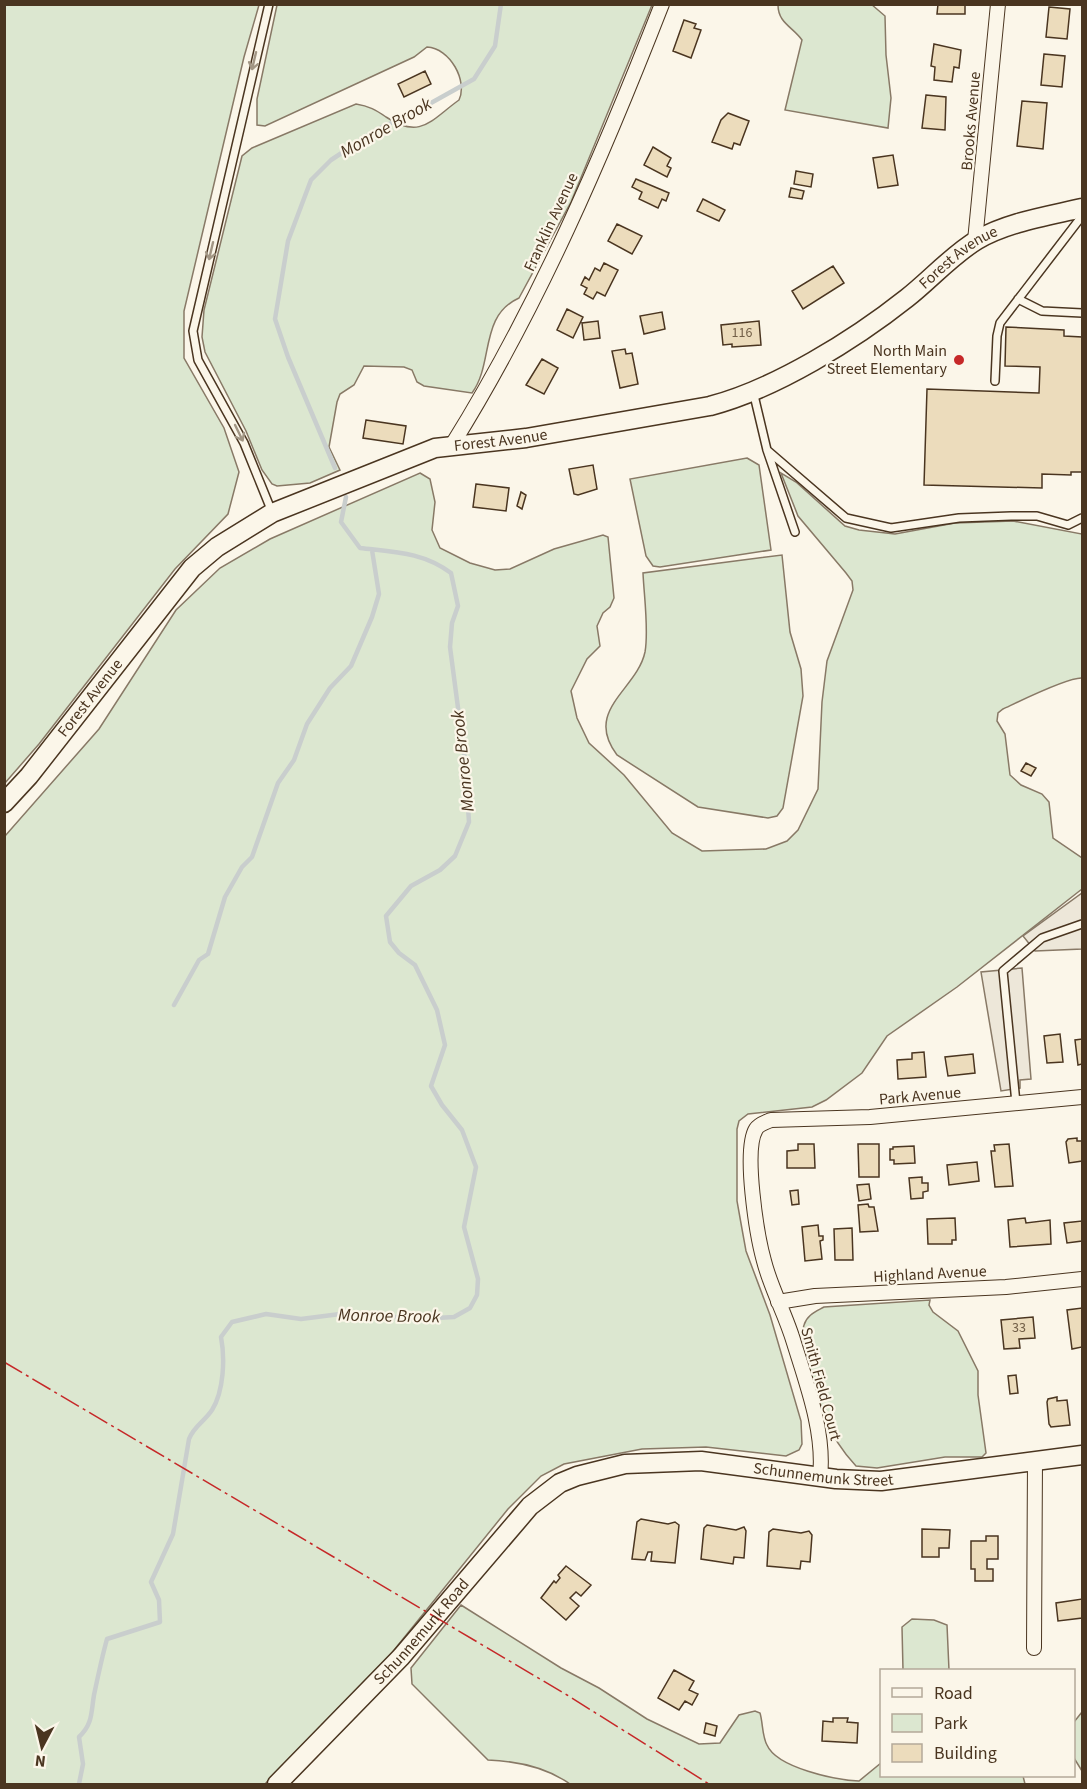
<svg xmlns="http://www.w3.org/2000/svg" width="1087" height="1789" viewBox="0 0 1087 1789" font-family="'Source Sans 3',sans-serif">
<rect width="100%" height="100%" fill="#fbf6e9"/>
<path fill="#dce7d0" stroke="#887966" stroke-width="1.5" d="M5 4 259 5 244 57 184 311V358L224 428 239 472 228 514 175 569 39 744 5 783Z
M871 4 885 16 886 55 891 98 888 128 785 110 802 40C793 27 778 23 778 5Z
M277 5H652L571 202 519 298C479 316 494 363 472 393L424 386 417 382 412 370 404 367 364 366 354 385 340 394 337 402 329 447 340 470 310 483 277 486 272 484 262 470 246 431 205 352 202 337 204 310 242 156 252 148 356 104C369 106 376 110 386 117 421 140 431 120 459 100 468 81 450 48 427 47L414 57 265 126 257 125V99Z
M747 458 759 465 771 550 660 567 653 566 646 556 630 479Z
M420 473 430 479 435 502 432 530 440 548 470 563 495 570 510 569 554 549 603 535 608 537 614 598 610 607 603 613 597 626 600 646 587 659 571 691 577 718 589 743 624 775 672 833 702 851 766 849 787 841 798 830 818 789 822 702 827 661 853 590 852 581 846 573 798 516 781 473 796 482 845 526 859 530 895 534 955 523 1013 521 1082 534V678C1068 677 1020 701 1003 709L998 713 997 721 1005 734 1010 775 1021 785 1042 794 1049 802 1053 838 1082 858V889L957 987 887 1036 862 1073 826 1100 812 1107 748 1114 739 1121 737 1129V1201L742 1229 746 1251 770 1315 801 1421 802 1444 799 1450 786 1456 706 1447 642 1449 564 1464 541 1476 508 1509 382 1665 265 1784H5V836L99 729 176 610 220 568 270 539Z
M782 555 790 632 801 669 803 696 783 808 777 816 768 818 698 807 617 755C583 710 637 690 645 652 649 630 644 596 643 573Z
M930 1300 929 1305 933 1312 958 1331 978 1371V1395L986 1453 982 1457H945L877 1468 856 1466C844 1453 832 1436 826 1419 819 1402 798 1340 804 1325 807 1315 815 1312 824 1307Z
M461 1605 561 1668 599 1688 647 1719 699 1744 720 1743 739 1715 755 1711 760 1713C763 1723 762 1736 767 1745 777 1768 836 1780 859 1781L881 1763 882 1776H1023L1025 1784H570C546 1767 515 1761 488 1760L412 1684 411 1668Z
M912 1619 934 1620 947 1625 949 1670H903L902 1627Z
M1082 1712V1771L1074 1758V1722Z"/>
<path fill="#ede7d9" stroke="#887966" stroke-width="1.5" d="M1082 893V949L1035 951 1023 936Z
M1022 968 1031 1079 1020 1080V1088L1001 1091 981 972Z"/>
<g fill="none" stroke-linecap="round" stroke-linejoin="round">
<path stroke="#c9cecd" stroke-width="4.5" d="M335 468 288 357 275 319 288 241 311 180 331 160 378 129 413 113 474 79 495 46 501 4
M174 1005 199 960 208 954 225 897 242 867 252 857 278 783 294 760 307 724 330 688 351 666 372 617 379 594 372 550
M79 1784 83 1764 79 1737C93 1724 91 1712 94 1695 98 1676 102 1657 107 1639L160 1622 159 1600 151 1582 173 1534 189 1439C194 1426 204 1422 212 1410 224 1391 225 1358 221 1337L232 1322 266 1314 301 1319 348 1313 418 1319 454 1317 470 1308 477 1295 478 1279 464 1227 476 1167 462 1130 442 1105 431 1086 445 1045 437 1010 415 965 399 953 390 942 386 916 411 886 440 870 455 856 469 822 465 761 450 647 452 623 458 606 451 573C423 552 394 552 360 548L341 522 346 497"/>
</g>
<path fill="#ecdcbc" stroke="#4a3520" stroke-width="1.5" d="M938 4H965V14H937Z
M1049 7 1070 9 1067 39 1046 37Z
M684 20 696 24 694 28 701 30 691 58 673 51Z
M934 44 961 50 959 68 954 67 952 82 934 80 935 67 931 66Z
M1044 54 1065 56 1062 87 1041 85Z
M425 71 431 84 404 97 398 84Z
M926 95 946 97 945 130 922 128Z
M1022 101 1047 103 1043 149 1017 146Z
M728 113 749 121 740 145 734 143 732 149 712 142 721 120Z
M653 147 671 158 667 166 671 168 667 177 644 165Z
M893 155 898 185 878 188 873 158Z
M796 171 813 174 811 187 794 184Z
M636 179 669 193 666 201 662 199 658 208 639 199 642 192 632 187Z
M791 188 804 191 802 199 789 197Z
M703 199 725 210 719 221 697 211Z
M617 224 642 236 632 254 608 241Z
M604 263 618 270 605 296 597 292 593 299 584 294 587 288 581 285 585 277 589 280 595 268 600 271Z
M833 266 844 283 803 309 792 291Z
M567 309 583 317 573 338 557 330Z
M662 312 665 329 644 334 640 316Z
M598 321 600 338 584 340 582 323Z
M759 321 761 345 732 347V344L723 345 721 325Z
M1006 327 1064 330V336L1082 337V472H1071V475L1042 474V488L924 485 927 389 1039 393 1040 367 1005 366Z
M625 349 626 354 632 353 638 384 620 388 612 351Z
M542 359 558 368 544 394 526 385Z
M366 420 406 426 403 444 363 438Z
M593 465 597 489 578 495 574 494 569 469Z
M476 484 509 488 506 511 473 507Z
M521 492 526 495 522 509 517 506Z
M1026 763 1036 768 1031 776 1021 771Z
M1060 1034 1063 1062 1047 1063 1044 1036Z
M1082 1039V1064L1078 1065 1075 1040Z
M924 1052 926 1077 898 1079 897 1060 912 1059V1053Z
M973 1054 975 1073 948 1076 945 1057Z
M1077 1138V1141H1082V1161L1069 1163 1066 1142 1068 1139Z
M798 1144H814L815 1168H787V1151L798 1150Z
M858 1144H879V1177H859Z
M1009 1144 1013 1186 995 1187 991 1151H995L994 1145Z
M914 1146 915 1163 894 1164V1160H890V1149H893V1147Z
M977 1162 979 1181 949 1185 947 1165Z
M922 1177V1183H928V1191L923 1192V1198L911 1199 909 1178Z
M869 1184 871 1199 859 1201 857 1185Z
M798 1190 799 1204 792 1205 790 1191Z
M868 1204 869 1207H874L878 1231 860 1232 858 1205Z
M955 1218 956 1240H952V1244H928L927 1219Z
M1025 1218 1026 1223 1050 1220 1051 1244 1010 1247 1008 1220Z
M1082 1221V1241L1067 1243 1064 1223Z
M818 1225 819 1236H823V1240L820 1241 822 1259 805 1261 802 1227Z
M852 1228 853 1260H835L834 1229Z
M1082 1308V1347L1072 1349 1067 1310Z
M1033 1317 1035 1338 1019 1339 1020 1348 1004 1349 1001 1320Z
M1016 1375 1018 1393 1010 1394 1008 1376Z
M1057 1397V1401L1067 1400 1070 1425 1051 1427 1049 1424 1047 1402 1048 1399Z
M641 1519 668 1524 675 1522 679 1525 675 1563 651 1561 652 1552H648L645 1560 632 1559 637 1522Z
M707 1525 736 1530 744 1527 746 1531 744 1558 734 1557 733 1564 701 1559 704 1528Z
M773 1529 801 1533 809 1531 812 1535 810 1562 801 1561 800 1569 767 1566 769 1532Z
M922 1529 950 1530 949 1548H939V1557H922Z
M986 1536H998V1559H987V1569H993V1581H975V1569H971V1541H986Z
M566 1566 591 1585 581 1596 576 1592 570 1598 579 1606 566 1620 541 1598 554 1581 556 1583 560 1578 558 1575Z
M1082 1599V1618L1058 1621 1056 1603Z
M674 1670 694 1681 689 1690 698 1694 692 1705 685 1701 679 1710 658 1698Z
M833 1718H848L847 1722 858 1723 857 1743 822 1741 823 1721 833 1722Z
M706 1723 717 1726 715 1736 704 1733Z"/>
<g fill="none" stroke-linecap="round" stroke-linejoin="round">
<defs>
<path id="lane" d="M269 4 193 331 198 360 244 443 272 512
M1018 299 1042 311 1082 313
M995 381 997 336 1000 323 1082 216
M753 391 767 450 795 532
M767 450 846 518 891 528 959 518 1011 516H1037L1068 525 1082 518
M1016 1103 1003 971 1042 938 1082 924"/>
<path id="street" d="M975 241 998 4
M452 445C538 307 603 155 662 4
M778 1302 815 1296 1006 1287 1082 1279
M820 1477C825 1433 807 1385 794 1343 786 1315 771 1289 764 1261 757 1236 743 1150 756 1129 759 1124 766 1122 771 1120L870 1117 1082 1097
M1034 1648 1035 1460"/>
<g id="secondary">
<path id="s1" d="M4 803 29 776 192 568 217 547 272 513 435 448 526 438 710 406C775 389 854 340 907 298 930 280 952 255 977 240 1008 222 1048 216 1082 208"/>
<path id="s2" d="M277 1784 401 1657 530 1506 560 1483 577 1476 625 1464 701 1461 836 1479 881 1481 1082 1455"/>
</g>
</defs>
<use href="#lane" stroke="#4a3520" stroke-width="10"/>
<use href="#street" stroke="#4a3520" stroke-width="16"/>
<use href="#secondary" stroke="#4a3520" stroke-width="21"/>
<use href="#lane" stroke="#fbf6e9" stroke-width="7"/>
<use href="#street" stroke="#fbf6e9" stroke-width="14"/>
<use href="#secondary" stroke="#fbf6e9" stroke-width="18"/>
<path stroke="#c62828" stroke-width="1.5" stroke-dasharray="21 4.5 3 4.5" stroke-linecap="butt" d="M4 1362 567 1695 709 1784"/>
</g>
<defs><path id="oneway-shaft" d="M-6 0H5M1.5-3L5.5 0L1.5 3" fill="none" stroke-width="1.6" stroke-linecap="round" stroke-linejoin="round" transform="scale(1.5)"/></defs>
<g stroke="#a29684">
<use href="#oneway-shaft" transform="translate(254 61) rotate(103)"/>
<use href="#oneway-shaft" transform="translate(211 251) rotate(103)"/>
<use href="#oneway-shaft" transform="translate(239 433) rotate(64)"/>
</g>
<circle fill="#c62828" stroke="#fbf6e9" stroke-width="2" cx="959" cy="360" r="6"/>
<g text-anchor="middle" dominant-baseline="central" stroke-width="4.5" stroke-linejoin="round" paint-order="stroke">
<g font-size="14" fill="#725f47">
<text x="742" y="333">116</text>
<text x="1019" y="1328">33</text>
</g>
<g font-size="16" fill="#4a3520" stroke="#fbf6e9">
<text transform="translate(971 121) rotate(-85)">Brooks Avenue</text>
<text transform="translate(551 222) rotate(-65)">Franklin Avenue</text>
<text stroke="none"><textPath href="#s1" startOffset="1144">Forest Avenue</textPath></text>
<text stroke="none"><textPath href="#s1" startOffset="640">Forest Avenue</textPath></text>
<text stroke="none"><textPath href="#s1" startOffset="136">Forest Avenue</textPath></text>
<text transform="translate(920 1096) rotate(-5)">Park Avenue</text>
<text transform="translate(930 1274) rotate(-3)">Highland Avenue</text>
<text transform="translate(821 1384) rotate(75)">Smith Field Court</text>
<text stroke="none"><textPath href="#s2" startOffset="681">Schunnemunk Street</textPath></text>
<text stroke="none"><textPath href="#s2" startOffset="210">Schunnemunk Road</textPath></text>
</g>
<g font-size="16" fill="#4a3520" stroke="#fbf6e9" text-anchor="end">
<text x="947" y="351">North Main<tspan x="947" dy="18">Street Elementary</tspan></text>
</g>
<g font-size="18" font-style="italic" fill="#4a3520" stroke="#fbf6e9">
<text transform="translate(386 128) rotate(-30)">Monroe Brook</text>
<text transform="translate(463 761) rotate(-96)">Monroe Brook</text>
<text transform="translate(389 1316) rotate(1)">Monroe Brook</text>
</g>
</g>
<rect width="1087" height="1789" fill="none" stroke="#4a3520" stroke-width="12"/>
<rect x="880" y="1669" width="195" height="108" fill="#fbf6e9" stroke="#b4a999" stroke-width="1.5"/>
<rect x="892" y="1688" width="30" height="9" fill="#fbf6e9" stroke="#b4a999" stroke-width="1.5"/>
<text x="934" y="1699" font-size="18" fill="#4a3520">Road</text>
<rect x="892" y="1714" width="30" height="18" fill="#dce7d0" stroke="#b4a999" stroke-width="1.5"/>
<text x="934" y="1729" font-size="18" fill="#4a3520">Park</text>
<rect x="892" y="1744" width="30" height="18" fill="#ecdcbc" stroke="#b4a999" stroke-width="1.5"/>
<text x="934" y="1759" font-size="18" fill="#4a3520">Building</text>
<g transform="translate(42 1747) rotate(187)" stroke="#fbf6e9" stroke-width="4.5" paint-order="stroke">
<path d="M0-4.5L10 22L0 15L-10 22Z" fill="#4a3520"/>
<text y="-9" font-size="16" font-weight="bold" text-anchor="middle" fill="#4a3520">N</text>
</g>
</svg>
